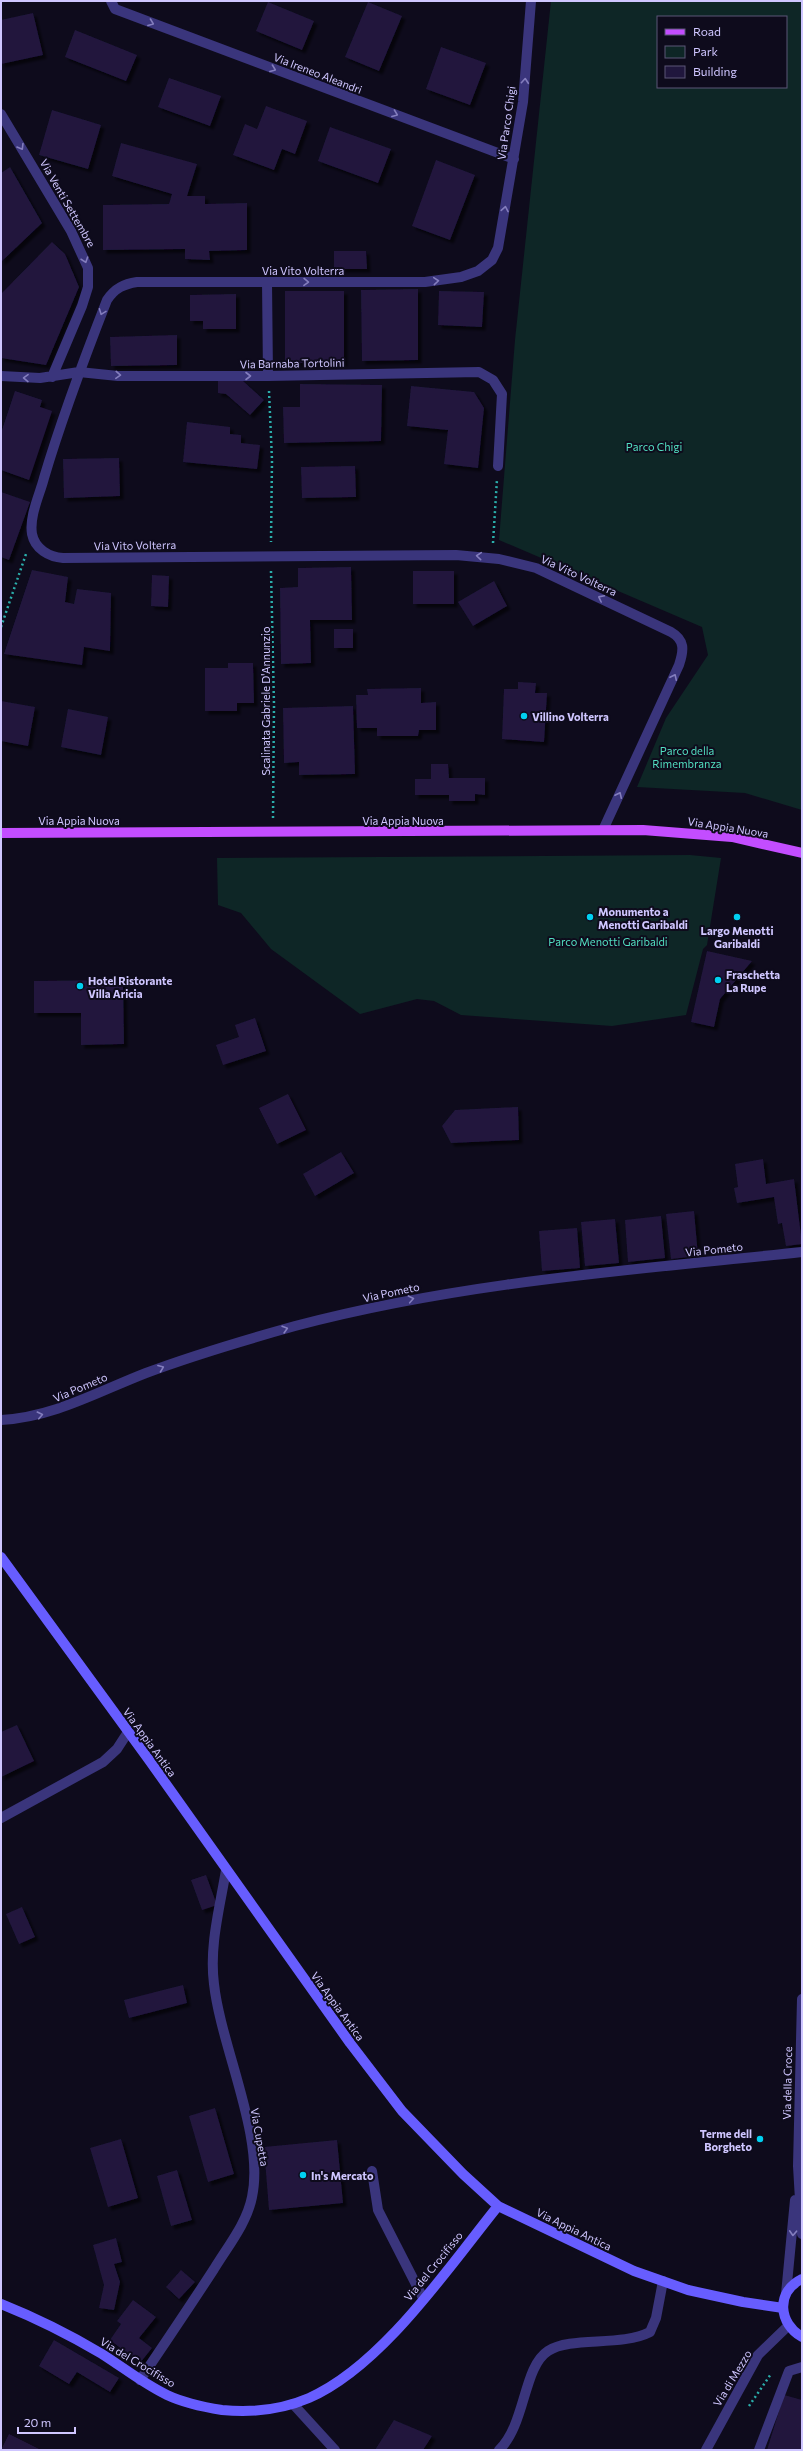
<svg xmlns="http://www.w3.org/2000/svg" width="803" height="2451" viewBox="0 0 803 2451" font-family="Commissioner,sans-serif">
<defs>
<filter id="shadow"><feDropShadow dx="3.5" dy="3.5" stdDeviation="1" flood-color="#0009"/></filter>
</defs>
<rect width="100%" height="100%" fill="#0e0b1c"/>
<path fill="#0e2626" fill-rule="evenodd" d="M551 1H802V810L745 793 637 787 666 718 708 655 702 627 499 540 515 340ZM658 17H786V87H658Z
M690 855 721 858 707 945 703 949 686 1015 612 1026 461 1015 434 1001 417 999 360 1014 271 949 241 913 218 905 217 858Z"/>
<path fill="#20173d" filter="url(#shadow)" d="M268 2 314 21 302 50 256 31Z
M368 2 402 16 379 71 345 57Z
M33 13 43 55 1 64V20Z
M75 30 137 55 126 81 65 57Z
M441 47 486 63 470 105 426 89Z
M169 78 221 96 210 126 158 107Z
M266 106 307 121 295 154 282 149 274 170 233 155 245 124 257 129Z
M52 110 101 125 88 169 39 155Z
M330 127 391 149 378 183 318 161Z
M121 143 197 164 187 196H205V204L247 203V250L209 251 210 260 185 259V249L103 250V205L169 204 172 194 112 176Z
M436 160 475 175 450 240 412 226Z
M10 167 42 223 1 262V173Z
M52 242 65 254 79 287 46 365 1 358V294Z
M334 251H366L367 269H334Z
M418 289V360L362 361 361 290Z
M285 291H344V363H285Z
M439 291 484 292 482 327 438 325Z
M236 294V329H203V321H190V295Z
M177 335V365L111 366 110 337Z
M218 379 243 381 264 400 250 415 226 394 218 393Z
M300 384 382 385 381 441 284 443 283 407H300Z
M411 386 474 392 484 408 478 468 444 464 448 430 407 426Z
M15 391 42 400 40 407 52 411 29 480 1 470V433Z
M187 422 230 427V434L241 435V443L260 445 257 469 183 462Z
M119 458 120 496 64 498 63 459Z
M355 466 356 497 302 498 301 467Z
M1 492 30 502 9 560 1 557Z
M351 567 352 620H310L311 663 281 664 280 588 298 587V568Z
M32 570 68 577 65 602 74 604 77 589 111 593 110 651 84 647 82 665 4 654Z
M413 571H454V604H413Z
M152 575 169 576 168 607 151 606Z
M494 581 507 606 473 626 458 602Z
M334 629H353V648H334Z
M228 663H253L254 703H237V711H205V668H228Z
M518 682 536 683 535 693H547L544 742 502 739 504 689H518Z
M421 688V703L436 702V730H419L418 736H377V728H357L356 695H368L367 689Z
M1 701 35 707 28 746 1 741Z
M353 706 355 774 299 775V762L284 763 283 708Z
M68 709 108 717 101 755 61 747Z
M431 764H448L449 778H485V795L475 794V801H449V795H415V779H431Z
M707 951 752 961 720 999 714 1027 691 1022Z
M123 980 124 1044 81 1045V1013H34V981Z
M255 1018 266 1051 223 1065 216 1045 239 1037 235 1025Z
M288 1094 306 1130 277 1144 259 1108Z
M518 1107 519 1140 451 1143 442 1126 455 1110Z
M341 1152 354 1173 315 1196 303 1174Z
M763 1159 766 1184 794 1179 802 1244 786 1246 782 1223 778 1224 774 1197 737 1203 734 1188 738 1187 735 1164Z
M694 1211 698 1256 671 1259 666 1214Z
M661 1216 665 1258 628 1262 625 1220Z
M615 1219 619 1263 585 1266 581 1222Z
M577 1228 580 1268 542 1271 539 1231Z
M17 1725 34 1761 1 1777V1732Z
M206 1875 217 1905 202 1910 191 1880Z
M22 1907 35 1937 19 1944 6 1914Z
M183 1985 187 2003 129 2018 124 2000Z
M215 2108 234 2174 208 2182 189 2116Z
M121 2139 138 2198 108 2207 90 2148Z
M337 2140 343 2203 269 2210 264 2147Z
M177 2170 192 2220 171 2226 157 2176Z
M116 2238 122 2262 114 2264 120 2282 114 2310 99 2308 104 2285 93 2245Z
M181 2270 195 2282 179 2299 166 2287Z
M133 2300 156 2317 139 2338 152 2348 140 2363 110 2340 121 2324 117 2321Z
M54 2340 119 2378 110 2392 77 2372 69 2384 39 2366Z
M784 2395 802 2400V2450H767Z
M394 2420 432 2436 423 2450H375Z
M9 2434 41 2450H1Z"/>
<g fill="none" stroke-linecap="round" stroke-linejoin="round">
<path stroke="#2baeab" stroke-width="2.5" stroke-dasharray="2 3" stroke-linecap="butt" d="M269 391 272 460 271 542
M493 543 497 479
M271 571 274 705 273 818
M1 627 26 554
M749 2406 771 2374"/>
<path stroke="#3a357c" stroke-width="10" d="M267 282 268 376
M1 1818 103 1762 117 1749 128 1732
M372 2171 378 2210 423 2298
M293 2404 335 2450
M499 2450C526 2424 523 2367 548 2351 571 2336 621 2347 650 2332L656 2318 663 2281
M759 2450 789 2371 802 2367"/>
<path stroke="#3a357c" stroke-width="10" d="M111 1 115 9 514 159
M531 1 523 102 498 248 492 260 478 271 461 277 425 282H137C124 284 115 288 107 300 84 359 62 417 44 478 40 494 29 516 32 534 35 549 49 557 63 558L456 555 499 559 536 568 671 632C685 640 684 650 679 665L603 830
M1 114 71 231 88 268V287L82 306 52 377
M1 376 40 378 79 372 118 376H268L479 372 493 380 502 394 498 466
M1 1420C54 1417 97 1392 146 1373 194 1355 245 1340 295 1326 461 1282 632 1270 802 1252
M802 1999 798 2166 802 2234
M786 2294 795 2200
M140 2380C165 2343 190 2306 214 2269 228 2246 247 2223 252 2197 265 2137 221 2047 214 1984 209 1946 220 1907 226 1870
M706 2450 758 2355 788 2326"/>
<path stroke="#675dff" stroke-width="10" d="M1 1557 149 1760 350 2043 402 2111 463 2174 498 2206 634 2271 688 2290 743 2302 783 2308
M802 2279C775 2292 779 2324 802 2337
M1 2304C36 2318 70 2335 102 2354 124 2368 144 2384 167 2395 184 2403 203 2407 222 2410 252 2413 281 2410 309 2398 382 2366 448 2268 498 2206"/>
<path stroke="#c34dff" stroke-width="10" d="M1 833 643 830 732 837 802 853"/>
</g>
<defs><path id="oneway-chevron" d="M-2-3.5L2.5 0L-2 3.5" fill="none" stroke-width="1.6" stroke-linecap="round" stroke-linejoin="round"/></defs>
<g stroke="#847ebe">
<use href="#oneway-chevron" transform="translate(151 23) rotate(21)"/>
<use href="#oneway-chevron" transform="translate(273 69) rotate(21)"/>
<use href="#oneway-chevron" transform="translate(525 81) rotate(-85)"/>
<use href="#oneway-chevron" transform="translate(395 114) rotate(21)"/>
<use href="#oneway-chevron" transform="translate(21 147) rotate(59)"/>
<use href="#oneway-chevron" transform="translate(505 209) rotate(-80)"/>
<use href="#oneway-chevron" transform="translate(85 260) rotate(71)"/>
<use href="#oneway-chevron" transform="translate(436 281) rotate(-5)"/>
<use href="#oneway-chevron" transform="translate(306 282) rotate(1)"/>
<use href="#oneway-chevron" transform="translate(102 312) rotate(111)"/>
<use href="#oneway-chevron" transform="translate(118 375) rotate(3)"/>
<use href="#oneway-chevron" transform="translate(248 376)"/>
<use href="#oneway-chevron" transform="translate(26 378) rotate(-179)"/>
<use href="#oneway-chevron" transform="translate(479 556) rotate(-175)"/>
<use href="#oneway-chevron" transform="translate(601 598) rotate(-153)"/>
<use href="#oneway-chevron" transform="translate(674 677) rotate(-65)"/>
<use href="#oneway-chevron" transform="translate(619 795) rotate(-65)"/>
<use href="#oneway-chevron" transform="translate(411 1299) rotate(-11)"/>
<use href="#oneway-chevron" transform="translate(285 1329) rotate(-16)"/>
<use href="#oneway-chevron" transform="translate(161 1368) rotate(-21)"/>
<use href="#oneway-chevron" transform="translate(40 1415) rotate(-13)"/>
<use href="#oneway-chevron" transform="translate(793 2233) rotate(93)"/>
</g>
<g fill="#00d0f1" stroke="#0e0b1c" stroke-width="1.5">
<circle cx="524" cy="716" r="4"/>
<circle cx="590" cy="917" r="4"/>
<circle cx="737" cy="917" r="4"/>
<circle cx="718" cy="980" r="4"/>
<circle cx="80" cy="986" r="4"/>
<circle cx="760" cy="2139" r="4"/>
<circle cx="303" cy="2175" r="4"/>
</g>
<g text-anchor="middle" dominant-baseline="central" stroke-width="4" stroke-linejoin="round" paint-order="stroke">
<g font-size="11" fill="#cfc6ff" stroke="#0e0b1c">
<text transform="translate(318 73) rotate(21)">Via Ireneo Aleandri</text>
<text transform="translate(506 123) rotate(-82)">Via Parco Chigi</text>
<text transform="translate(68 203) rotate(60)">Via Venti Settembre</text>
<text x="303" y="270">Via Vito Volterra</text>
<text transform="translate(292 363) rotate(-1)">Via Barnaba Tortolini</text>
<text transform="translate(135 545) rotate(-1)">Via Vito Volterra</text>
<text transform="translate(579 575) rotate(25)">Via Vito Volterra</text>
<text transform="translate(265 701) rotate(-90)">Scalinata Gabriele D'Annunzio</text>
<text x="79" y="820">Via Appia Nuova</text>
<text x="403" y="820">Via Appia Nuova</text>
<text transform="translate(728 827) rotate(9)">Via Appia Nuova</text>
<text transform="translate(714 1249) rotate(-6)">Via Pometo</text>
<text transform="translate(391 1292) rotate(-12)">Via Pometo</text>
<text transform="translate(80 1387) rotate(-23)">Via Pometo</text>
<text transform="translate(150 1742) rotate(54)">Via Appia Antica</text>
<text transform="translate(338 2006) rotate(54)">Via Appia Antica</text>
<text transform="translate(787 2083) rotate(-89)">Via della Croce</text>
<text transform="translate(260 2137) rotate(80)">Via Cupetta</text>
<text transform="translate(574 2229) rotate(26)">Via Appia Antica</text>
<text transform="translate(433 2266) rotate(-51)">Via del Crocifisso</text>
<text transform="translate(138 2362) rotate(31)">Via del Crocifisso</text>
<text transform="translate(732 2378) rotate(-59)">Via di Mezzo</text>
</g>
<g font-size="11" fill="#52dfc1" stroke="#0e0b1c">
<text x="654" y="446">Parco Chigi</text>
<text x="687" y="750">Parco della<tspan x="687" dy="13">Rimembranza</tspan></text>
<text x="608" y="941">Parco Menotti Garibaldi</text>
</g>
<g font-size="11" font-weight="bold" fill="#cfc6ff" stroke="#0e0b1c" text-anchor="start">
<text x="532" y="716">Villino Volterra</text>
<text x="598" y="911">Monumento a<tspan x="598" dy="13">Menotti Garibaldi</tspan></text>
<text x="737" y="930" text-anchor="middle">Largo Menotti<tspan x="737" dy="13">Garibaldi</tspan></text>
<text x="726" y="974">Fraschetta<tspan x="726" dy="13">La Rupe</tspan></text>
<text x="88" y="980">Hotel Ristorante<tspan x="88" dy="13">Villa Aricia</tspan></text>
<text x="752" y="2133" text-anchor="end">Terme dell<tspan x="752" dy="13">Borgheto</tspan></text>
<text x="311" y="2175">In's Mercato</text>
</g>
</g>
<rect width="803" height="2451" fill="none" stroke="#cfc6ff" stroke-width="4"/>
<rect x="657" y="16" width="130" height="72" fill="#0e0b1c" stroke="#5b5677"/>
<rect x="665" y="29" width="20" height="6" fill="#c34dff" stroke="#5b5677"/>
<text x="693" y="36" font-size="12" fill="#cfc6ff">Road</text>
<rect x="665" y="46" width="20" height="12" fill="#0e2626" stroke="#5b5677"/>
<text x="693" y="56" font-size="12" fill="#cfc6ff">Park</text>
<rect x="665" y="66" width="20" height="12" fill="#20173d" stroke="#5b5677"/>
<text x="693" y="76" font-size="12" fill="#cfc6ff">Building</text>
<path d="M18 2427v6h57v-6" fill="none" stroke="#cfc6ff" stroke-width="2"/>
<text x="24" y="2427" font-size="12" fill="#cfc6ff" stroke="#0e0b1c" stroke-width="3" paint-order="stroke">20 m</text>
</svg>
